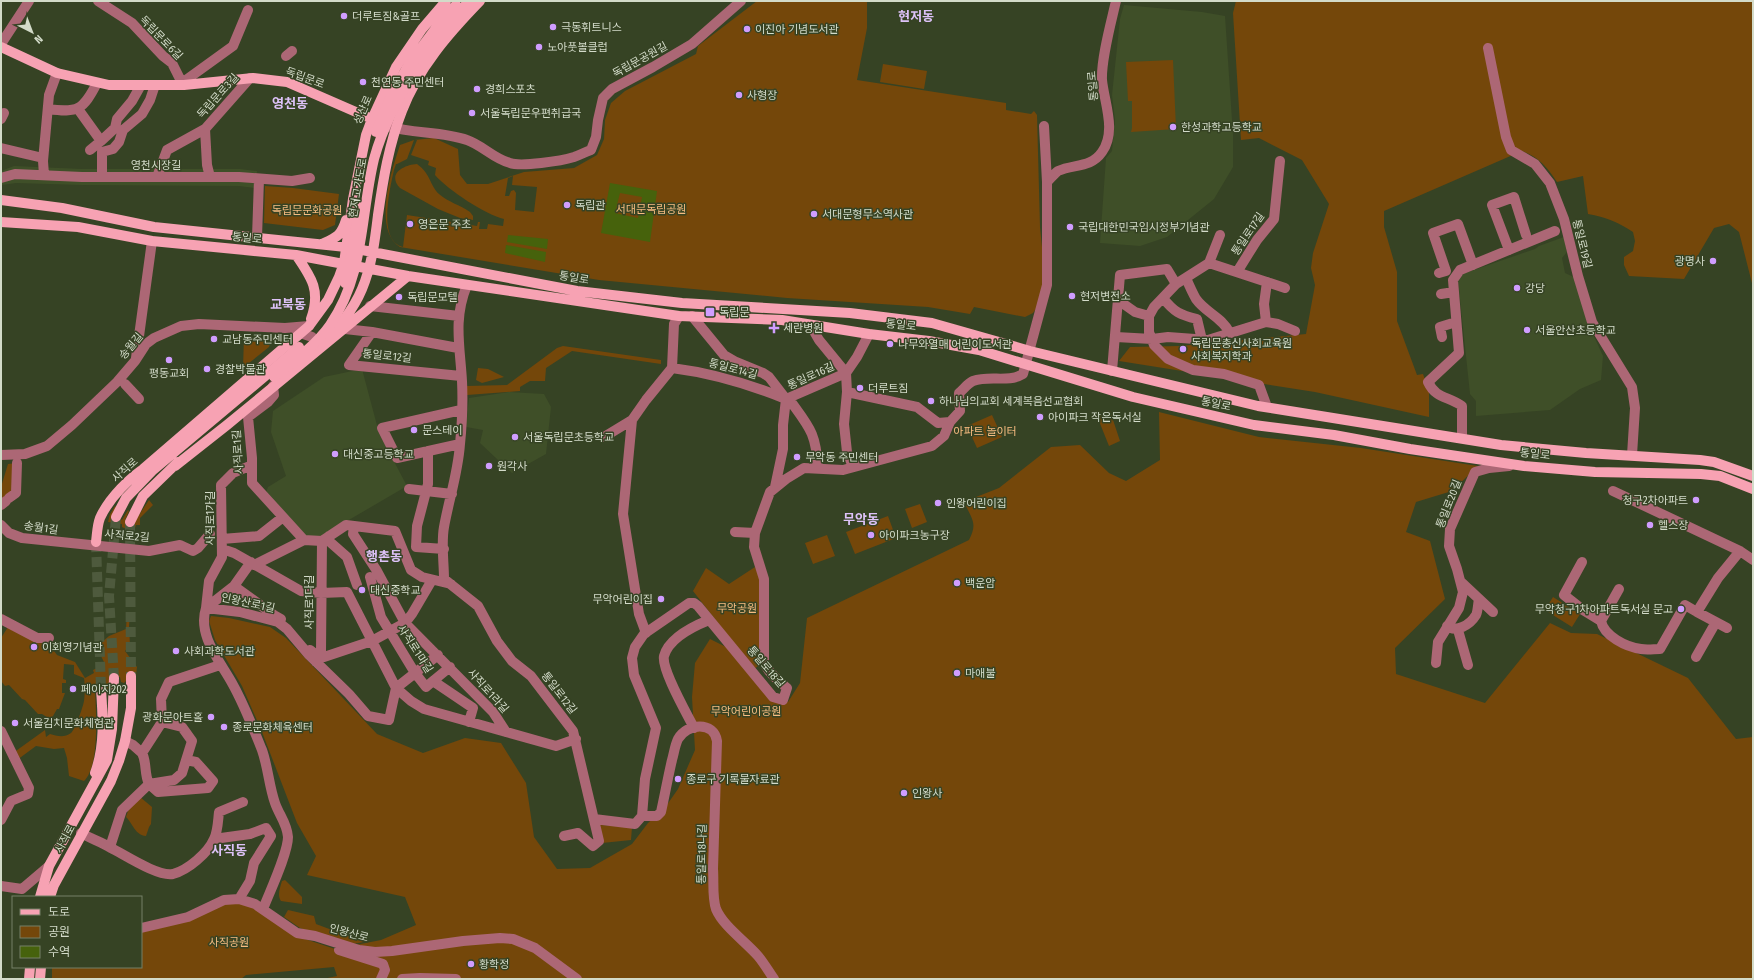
<svg xmlns="http://www.w3.org/2000/svg" width="1754" height="980" viewBox="0 0 1754 980" font-family="'Fira Sans Condensed','Noto Sans KR',sans-serif">
<rect width="100%" height="100%" fill="#364324"/>
<path fill="#3f4f28" d="M1124 5 1202 12 1225 16 1233 135V167L1214 199 1167 237 1140 246 1100 243 1106 158 1112 151 1115 120 1112 95 1120 19Z
M14 166 82 169H240L257 171 255 188 239 186 82 185 16 183 2 185 1 171Z
M1564 237 1567 252 1562 258 1565 273 1576 278 1587 321 1603 356 1601 380 1580 389 1550 410 1476 416V401L1470 394 1458 280 1462 274 1535 249 1539 246Z
M362 369 379 433 407 486 318 538 301 535 265 496 268 487 286 476 271 432 273 411 324 377Z
M509 392 544 394 551 407 546 454 512 473 480 443 483 430 466 427 469 398Z"/>
<path fill="#74470a" fill-rule="evenodd" d="M757 1H867V28L857 80 1006 103V110L1031 114 1034 111 1037 115 1040 227 1045 277 1040 303 1033 313 1025 317 974 307 970 314 928 307 787 298 599 280 400 247C372 230 392 169 400 145L414 140 434 138 458 149 460 175 467 184H488L524 172 574 168 597 155 604 139 605 120 611 103 625 91 696 54 698 46ZM414 140H417L411 155 429 161 428 165 436 168 435 175C448 190 486 215 504 219L503 226 488 224 487 229H479L480 222H478L477 226 407 215 403 247C377 241 390 188 394 170L396 164H397L407 159ZM513 176 512 185 537 187 534 212 515 210 516 193 514 190 511 191 509 196H505L508 178Z
M1236 1H1753V287L1739 232 1729 224 1714 228 1684 279 1629 276 1624 265V257L1633 251 1635 241 1633 232C1618 222 1606 217 1588 214L1583 176 1557 182C1547 167 1539 157 1522 151L1384 211V227L1397 272V321L1417 375 1423 374 1429 391V417L1315 392 1119 361 1130 347 1180 346 1306 334 1315 285 1311 268 1313 253 1329 204 1302 160 1259 138 1241 140 1233 13Z
M1173 60 1176 129 1131 132 1132 128V101H1128L1126 62Z
M883 64 927 71 924 89 880 82Z
M417 164C431 174 430 186 439 194 448 202 460 205 470 212L473 216V220L460 218 438 209 400 188C387 174 403 165 417 164Z
M265 186 293 188 339 194 335 225 323 230 264 223Z
M244 337 268 338 270 344 269 347 243 368Z
M563 346 661 360V364L572 351 546 368 545 381H530L520 387V391L467 395V386L507 385 557 348Z
M478 368 488 369 504 377 482 383 476 380Z
M1110 411 1120 441 1109 446 1097 416Z
M1159 412 1259 437 1361 448 1478 466 1452 491 1416 502 1406 532 1430 541 1445 599 1395 648 1396 674 1485 703 1550 623 1571 633 1597 634 1688 678 1736 739 1753 737V979H323L337 976 334 967 246 975 241 979H52V967H141V930L233 901 256 907 296 936 335 949 381 940 416 925 405 897 307 875 316 856 297 823 262 732 242 686 215 640 209 621 211 616 229 618 270 627 286 638 377 734 423 753 465 738 501 743 526 783 534 837 557 869 590 868 632 844 648 823 664 809 678 789 695 750 692 697 695 663 710 639 734 651 780 702H788L800 683 807 618 969 540C977 524 973 521 966 506L971 499 999 488 1051 447 1080 445 1109 473 1126 481 1160 460Z
M992 415 1002 437 977 448 967 426Z
M17 463 16 493 1 505V487L8 464Z
M149 500 153 505 140 518V525H136L135 528 127 526 126 529 122 527V524L108 522 110 514 115 506 116 507 113 516 122 520 128 510 129 511 125 520 133 524Z
M920 504 927 522 912 528 905 509Z
M888 516 896 538 855 554 846 532Z
M827 535 835 556 813 564 805 543Z
M755 567 760 579 761 664 754 669 693 591 706 568 729 584Z
M1553 597 1580 614 1572 627 1545 610Z
M127 613H130L129 626 130 645 125 651 137 667 136 675H128L127 680 124 683 121 682 120 677H112V689L95 690C96 711 100 766 84 781L69 776 67 758 64 748 54 749 36 746 17 760 13 753 45 730 46 737 50 734C57 736 64 738 71 733 75 730 83 707 84 701 85 694 85 685 84 678L74 674V665L64 664 63 679 66 680V683H62V693H65L59 709H57L53 716 50 719 42 714H38L25 700 22 699 9 685 5 686 1 681V638L8 627 39 643 49 644 57 655 75 662 85 678 94 673 93 670 105 664 100 654 101 643 109 636 126 629Z
M140 797 152 807 151 824 149 827 146 836C135 835 133 824 126 817L128 811Z
M600 825 632 827 631 840 602 843Z
M285 880 302 897V904L281 901C277 895 280 888 282 881Z
M288 910 314 916 316 924 364 942 347 945 300 928 284 917Z"/>
<path fill="#46620c" fill-rule="evenodd" d="M610 183 657 191 650 242 601 233ZM620 193 642 197 638 218 615 213Z
M508 235 548 239 547 249 507 242Z
M506 245 546 252 545 262 505 253Z"/>
<g fill="none" stroke-linecap="round" stroke-linejoin="round">
<path stroke="#4e5a3d" stroke-width="10" stroke-dasharray="10 5" stroke-linecap="butt" d="M130 522 131 676
M96 542 101 689
M114 678 109 596 116 517"/>
<path stroke="#ac6775" stroke-width="10" d="M98 1 132 23 163 56 172 63 182 83
M1 44 29 1
M1488 48 1506 137 1511 150 1535 164 1550 183 1564 219 1578 276 1592 322 1632 387 1635 408 1632 455
M286 56 292 51
M179 85 233 46 248 10
M48 109C78 113 83 110 97 83
M78 109 101 141 90 150
M1 119 4 113
M388 126C412 134 442 131 467 140 482 145 494 159 510 163 521 167 561 161 574 157 580 155 585 152 591 150L596 137 598 120 603 98 612 89 653 67 692 44 741 1
M1044 126 1047 182
M205 129 207 165 210 177
M101 141 115 128 117 119 132 101 141 85
M1 148 43 158
M44 175 43 161 49 95 57 73
M102 177V152L113 149 119 142 123 130 142 114 150 100 155 85
M157 177 167 150 205 129 250 78
M1 178 15 174 82 177H239L292 181 310 178
M1220 235 1209 263 1176 284 1154 307 1149 316V332L1154 345 1168 359 1193 370 1224 374 1259 385 1267 407
M257 237 259 179
M1509 250 1492 205 1514 197 1526 235
M1209 263 1285 288
M1237 272 1257 240 1274 219 1280 161
M1439 273 1446 271 1433 233 1458 224 1473 265
M1186 278C1189 285 1192 292 1196 299 1206 313 1222 317 1230 333
M467 285C453 319 460 346 462 381 463 401 462 424 460 444 458 473 449 499 444 527 441 543 444 563 444 579L478 606 497 641 512 661 531 676 573 731 599 841 593 846 578 833 564 836
M1441 294 1454 292
M1163 298C1174 312 1180 315 1197 319L1202 340
M1118 300 1135 312 1149 316
M370 306 459 316
M692 316 724 355 736 362 763 373 769 377 786 399 783 425V449L775 487
M1266 322 1264 304 1267 282
M345 329 372 332 458 348
M295 331 312 337 318 343 317 346
M372 332 349 365 461 376
M1116 337 1152 339 1168 337 1208 340 1266 322 1278 324 1295 331
M1442 337 1440 327 1456 322
M136 358 152 241
M672 368C711 373 749 384 786 399
M1112 371 1120 275 1167 269 1176 284
M125 384 139 399
M273 386 274 395 268 402 248 417 252 458V483L304 540 322 541 346 525 395 531 411 570 422 577 451 584
M847 392 917 407 938 423 950 422
M786 399 846 373 819 340 811 326
M789 399C809 427 816 432 818 468
M632 420 623 514 639 614 646 633
M604 437 632 420 646 400 672 368 674 324 679 316
M1462 438V406C1448 396 1436 399 1428 382L1459 353 1453 280 1460 270 1555 231
M460 444 397 458 382 428 461 410
M428 451V484L417 526 416 547 444 549
M1 455 25 454 47 446 72 425 117 382 135 361 146 344 154 338 181 326 199 324 285 328 309 326
M853 467 847 452 844 424 847 392 846 373 857 357 869 334
M409 489 452 494
M1613 491 1740 551 1753 560
M9 498 16 493 17 463
M1 505 6 501
M1 525 9 533 22 538 149 551 180 545 193 551 198 548 210 534
M354 526 353 534 377 571 405 623 493 712 506 732
M735 532 755 533
M329 536 330 542 347 557 357 585
M222 539 259 536 283 517
M222 549 234 553 301 591 321 593 347 592 396 688 411 701 424 709 556 746 576 739
M1582 562 1564 595 1583 610 1601 621C1604 636 1626 647 1641 649 1647 650 1654 649 1660 649L1685 605 1697 612 1718 578 1740 551
M254 565 304 540
M370 577 381 617 415 673 426 687 433 681 473 708 469 722
M1461 582 1493 612
M234 586 274 615 281 619
M206 608 209 581 222 557 221 485 233 473 252 465
M206 608 234 586 251 562
M1697 612 1727 628
M1 619 37 638H49
M1601 621 1619 589
M1447 626C1456 633 1470 625 1476 615 1478 611 1478 603 1479 599
M1458 630 1468 665
M310 650 319 657H324L372 641 405 623 412 614 432 580
M1696 657 1716 622
M316 662 321 651 322 541
M1436 663 1438 642 1459 608 1463 592 1457 569 1449 546 1450 529 1475 472 1489 468 1509 466
M433 681 450 667
M396 688 438 655
M694 728C687 714 661 669 664 656 669 638 694 626 709 620
M1 731 29 788 28 794 11 801 1 820
M125 741 133 745 142 753 162 722 161 699 169 682 220 665
M142 753C147 762 144 774 149 784L174 780 182 773 192 741 182 727 162 722
M642 816H657L661 812C665 794 668 777 672 760 674 753 675 745 678 739 687 723 714 721 717 741L713 869C714 882 712 897 716 909 723 926 746 942 758 956 764 963 769 972 774 979
M594 819 635 824 642 816 645 779 656 728 634 675 632 658 635 647 644 634 689 603H694L698 606 773 697 783 700 787 688C779 681 768 673 764 662V579L754 547 755 533 770 492 786 479 804 468 843 470 932 446 944 436 950 422 960 411 959 393C963 390 968 383 973 381 990 375 1008 383 1023 374L1047 285V182C1051 178 1054 174 1058 171 1074 164 1091 168 1102 152 1117 131 1104 102 1102 80 1101 59 1111 23 1116 1
M81 833C91 839 102 842 111 848 125 855 158 877 173 874 188 870 208 853 214 839 218 831 218 820 219 812L243 802
M214 839 250 834 266 828 271 836 254 863 250 881 239 899
M110 847 122 810 149 784 158 792 208 788 213 781 196 762 186 760
M1 886 22 889 49 866
M263 909C270 891 288 853 288 837 287 823 279 815 275 803 269 786 268 767 262 750 253 728 244 704 232 683 220 661 197 635 206 608L240 612 278 622 287 629 309 655 349 694 368 716 389 720 396 688
M141 928 188 917 224 900 239 899 255 904 297 933 315 936 359 950 375 952 392 951 463 941 500 938 513 939 535 948 577 979
M339 950 383 964 385 970 381 979
M402 979 420 978 456 979"/>
<path stroke="#f7a2b3" stroke-width="10" d="M1 47 57 73 109 85H184L253 78 287 82 372 119
M409 64 442 20 456 5
M416 68 435 39 469 1
M1 200 62 208 154 227 346 247 577 291 682 303 850 313 932 323 1030 351 1258 406 1501 445 1586 453 1700 460 1714 462 1753 476
M1 222 78 227 152 241 296 255 408 276 679 316 782 320 869 334 929 341 979 350 1133 397 1254 425 1334 435 1410 449 1524 466 1595 472 1701 474 1720 476 1753 489
M322 244C337 237 341 236 346 220
M296 255C312 278 321 291 311 319
M320 348C336 330 353 311 362 289 372 265 375 240 378 215 383 180 389 144 402 111 418 68 449 33 480 1
M175 466 227 425 408 276
M143 469 309 326 328 300 339 277 344 263 353 199 366 135 372 119 396 67 422 29 446 1
M116 517 126 498 152 471 270 372
M130 522 143 496 178 462
M96 542C97 535 97 526 100 518 109 498 130 477 148 466
M95 773C105 746 103 718 101 689
M40 897 49 866 107 760 112 729 114 678
M50 897 54 885 111 781 119 761 125 741 131 708V676
M29 979 30 967
M40 979 41 967"/>
<path stroke="#f7a2b3" stroke-width="10" d="M376 132 391 96 409 64
M345 283 351 256 360 204
M270 372 299 347
M274 377C293 362 316 345 330 325 365 274 360 217 374 159 383 126 399 97 416 68"/>
</g>
<g fill="#d09dff" stroke="#364324" stroke-width="1.5">
<circle cx="344" cy="16" r="4"/>
<circle cx="553" cy="27" r="4"/>
<circle cx="747" cy="29" r="4"/>
<circle cx="539" cy="47" r="4"/>
<circle cx="363" cy="82" r="4"/>
<circle cx="477" cy="89" r="4"/>
<circle cx="739" cy="95" r="4"/>
<circle cx="472" cy="113" r="4"/>
<circle cx="1173" cy="127" r="4"/>
<circle cx="567" cy="205" r="4"/>
<circle cx="814" cy="214" r="4"/>
<circle cx="410" cy="224" r="4"/>
<circle cx="1070" cy="227" r="4"/>
<circle cx="1713" cy="261" r="4"/>
<circle cx="1517" cy="288" r="4"/>
<circle cx="1072" cy="296" r="4"/>
<circle cx="399" cy="297" r="4"/>
<rect x="705" y="307" width="10" height="10" rx="2"/>
<path d="M772 322h4v4h4v4h-4v4h-4v-4h-4v-4h4z"/>
<circle cx="1527" cy="330" r="4"/>
<circle cx="214" cy="339" r="4"/>
<circle cx="890" cy="344" r="4"/>
<circle cx="1183" cy="349" r="4"/>
<circle cx="169" cy="360" r="4"/>
<circle cx="207" cy="369" r="4"/>
<circle cx="860" cy="388" r="4"/>
<circle cx="931" cy="401" r="4"/>
<circle cx="1040" cy="417" r="4"/>
<circle cx="414" cy="430" r="4"/>
<circle cx="515" cy="437" r="4"/>
<circle cx="335" cy="454" r="4"/>
<circle cx="797" cy="457" r="4"/>
<circle cx="489" cy="466" r="4"/>
<circle cx="1696" cy="500" r="4"/>
<circle cx="938" cy="503" r="4"/>
<circle cx="1650" cy="525" r="4"/>
<circle cx="871" cy="535" r="4"/>
<circle cx="957" cy="583" r="4"/>
<circle cx="362" cy="590" r="4"/>
<circle cx="661" cy="599" r="4"/>
<circle cx="1681" cy="609" r="4"/>
<circle cx="34" cy="647" r="4"/>
<circle cx="176" cy="651" r="4"/>
<circle cx="957" cy="673" r="4"/>
<circle cx="73" cy="689" r="4"/>
<circle cx="211" cy="717" r="4"/>
<circle cx="15" cy="723" r="4"/>
<circle cx="224" cy="727" r="4"/>
<circle cx="678" cy="779" r="4"/>
<circle cx="904" cy="793" r="4"/>
<circle cx="471" cy="964" r="4"/>
</g>
<g text-anchor="middle" dominant-baseline="central" stroke-width="3" stroke-linejoin="round" paint-order="stroke">
<g font-size="11" fill="#d3dbc9" stroke="#364324" text-anchor="start">
<text x="352" y="16">더루트짐&amp;골프</text>
<text x="561" y="27">극동휘트니스</text>
<text x="755" y="29">이진아 기념도서관</text>
<text x="547" y="47">노아풋볼클럽</text>
<text x="371" y="82">천연동 주민센터</text>
<text x="485" y="89">경희스포츠</text>
<text x="747" y="95">사형장</text>
<text x="480" y="113">서울독립문우편취급국</text>
<text x="1181" y="127">한성과학고등학교</text>
<text x="575" y="205">독립관</text>
<text x="822" y="214">서대문형무소역사관</text>
<text x="418" y="224">영은문 주초</text>
<text x="1078" y="227">국립대한민국임시정부기념관</text>
<text x="1705" y="261" text-anchor="end">광명사</text>
<text x="1525" y="288">강당</text>
<text x="1080" y="296">현저변전소</text>
<text x="407" y="297">독립문모텔</text>
<text x="719" y="312">독립문</text>
<text x="783" y="328">세란병원</text>
<text x="1535" y="330">서울안산초등학교</text>
<text x="222" y="339">교남동주민센터</text>
<text x="1191" y="343">독립문총신사회교육원<tspan x="1191" dy="13">사회복지학과</tspan></text>
<text x="898" y="344">나무와열매 어린이도서관</text>
<text x="215" y="369">경찰박물관</text>
<text x="169" y="373" text-anchor="middle">평동교회</text>
<text x="868" y="388">더루트짐</text>
<text x="939" y="401">하나님의교회 세계복음선교협회</text>
<text x="1048" y="417">아이파크 작은독서실</text>
<text x="422" y="430">문스테이</text>
<text x="523" y="437">서울독립문초등학교</text>
<text x="343" y="454">대신중고등학교</text>
<text x="805" y="457">무악동 주민센터</text>
<text x="497" y="466">원각사</text>
<text x="1688" y="500" text-anchor="end">청구2차아파트</text>
<text x="946" y="503">인왕어린이집</text>
<text x="1658" y="525">헬스장</text>
<text x="879" y="535">아이파크농구장</text>
<text x="965" y="583">백운암</text>
<text x="370" y="590">대신중학교</text>
<text x="653" y="599" text-anchor="end">무악어린이집</text>
<text x="1673" y="609" text-anchor="end">무악청구1차아파트독서실 문고</text>
<text x="42" y="647">이회영기념관</text>
<text x="184" y="651">사회과학도서관</text>
<text x="965" y="673">마애불</text>
<text x="81" y="689">페이지202</text>
<text x="203" y="717" text-anchor="end">광화문아트홀</text>
<text x="23" y="723">서울김치문화체험관</text>
<text x="232" y="727">종로문화체육센터</text>
<text x="686" y="779">종로구 기록물자료관</text>
<text x="912" y="793">인왕사</text>
<text x="479" y="964">황학정</text>
</g>
<g font-size="11" fill="#d3dbc9" stroke="#364324">
<text transform="translate(161 38) rotate(46)">독립문로6길</text>
<text transform="translate(640 60) rotate(-29)">독립문공원길</text>
<text transform="translate(305 78) rotate(20)">독립문로</text>
<text transform="translate(1093 86) rotate(-95)">통일로</text>
<text transform="translate(218 96) rotate(-48)">독립문로3길</text>
<text transform="translate(363 110) rotate(-67)">성산로</text>
<text x="156" y="165">영천시장길</text>
<text transform="translate(358 188) rotate(-80)">현저고가도로</text>
<text transform="translate(1248 234) rotate(-56)">통일로17길</text>
<text transform="translate(247 238) rotate(6)">통일로</text>
<text transform="translate(1582 244) rotate(76)">통일로19길</text>
<text transform="translate(574 278) rotate(9)">통일로</text>
<text transform="translate(901 325) rotate(6)">통일로</text>
<text transform="translate(131 346) rotate(-50)">송월길</text>
<text transform="translate(387 356) rotate(6)">통일로12길</text>
<text transform="translate(733 369) rotate(15)">통일로14길</text>
<text transform="translate(811 376) rotate(-24)">통일로16길</text>
<text transform="translate(1216 404) rotate(12)">통일로</text>
<text transform="translate(238 452) rotate(-94)">사직로1길</text>
<text transform="translate(1535 454) rotate(6)">통일로</text>
<text transform="translate(125 470) rotate(-42)">사직로</text>
<text transform="translate(1449 504) rotate(-69)">통일로20길</text>
<text transform="translate(210 518) rotate(-90)">사직로1가길</text>
<text transform="translate(41 528) rotate(8)">송월1길</text>
<text transform="translate(127 536) rotate(5)">사직로2길</text>
<text transform="translate(309 602) rotate(-90)">사직로1다길</text>
<text transform="translate(248 603) rotate(12)">인왕산로1길</text>
<text transform="translate(415 649) rotate(57)">사직로1마길</text>
<text transform="translate(766 667) rotate(49)">통일로18길</text>
<text transform="translate(488 691) rotate(48)">사직로1라길</text>
<text transform="translate(559 693) rotate(52)">통일로12길</text>
<text transform="translate(65 839) rotate(-62)">사직로</text>
<text transform="translate(702 854) rotate(-89)">통일로18나길</text>
<text transform="translate(349 933) rotate(15)">인왕산로</text>
</g>
<g font-size="11" fill="#f6bc80" stroke="#364324">
<text x="651" y="209">서대문독립공원</text>
<text x="307" y="210">독립문문화공원</text>
<text x="985" y="431">아파트 놀이터</text>
<text x="737" y="608">무악공원</text>
<text x="746" y="711">무악어린이공원</text>
<text x="229" y="942">사직공원</text>
</g>
<g font-size="13" font-weight="bold" fill="#ddc2f8" stroke="#364324">
<text x="916" y="16">현저동</text>
<text x="290" y="103">영천동</text>
<text x="288" y="304">교북동</text>
<text x="861" y="519">무악동</text>
<text x="384" y="556">행촌동</text>
<text x="229" y="850">사직동</text>
</g>
</g>
<rect width="1754" height="980" fill="none" stroke="#d3dbc9" stroke-width="4"/>
<rect x="12" y="896" width="130" height="72" fill="#364324" stroke="#758066"/>
<rect x="20" y="909" width="20" height="6" fill="#f7a2b3" stroke="#758066"/>
<text x="48" y="916" font-size="12" fill="#d3dbc9">도로</text>
<rect x="20" y="926" width="20" height="12" fill="#74470a" stroke="#758066"/>
<text x="48" y="936" font-size="12" fill="#d3dbc9">공원</text>
<rect x="20" y="946" width="20" height="12" fill="#46620c" stroke="#758066"/>
<text x="48" y="956" font-size="12" fill="#d3dbc9">수역</text>
<g transform="translate(32 32) rotate(138)" stroke="#364324" stroke-width="3" paint-order="stroke">
<path d="M0-3L7 15L0 10L-7 15Z" fill="#d3dbc9"/>
<text y="-6" font-size="11" font-weight="bold" text-anchor="middle" fill="#d3dbc9">N</text>
</g>
</svg>
